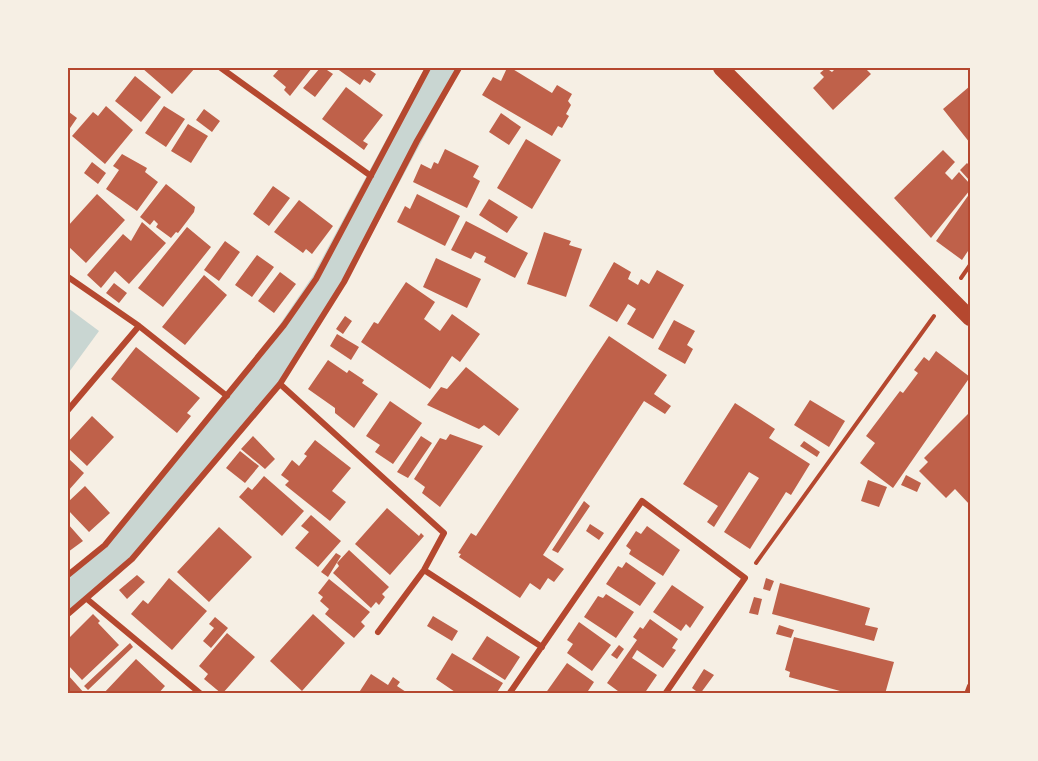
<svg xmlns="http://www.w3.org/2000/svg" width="1038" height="761" viewBox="0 0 1038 761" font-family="Roboto,sans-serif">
<rect width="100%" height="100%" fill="#f6efe4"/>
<path fill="#c9d6d2" d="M68 308 99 331 69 372 68 371Z"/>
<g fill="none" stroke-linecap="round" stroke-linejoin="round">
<path stroke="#c9d6d2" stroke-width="32" d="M68 595 109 562 264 376 326 285 443 68"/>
</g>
<path fill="#bf614a" d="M142 68H195L172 94Z
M280 68H312L290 96 284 90 286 87 273 76Z
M320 68H324L333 74 315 97 303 88Z
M336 68H367L376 74 370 83 364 79 360 85Z
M507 68H511L552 93 557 85 572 94 568 101 571 105 566 114 569 116 562 128 558 126 552 136 482 95 493 77 501 81Z
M826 68 832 72 836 68H865L871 74 833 110 813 88 824 77 820 73Z
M135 76 161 97 141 122 115 101Z
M970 86V143L943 109Z
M346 87 383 115 363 141 368 144 364 150 322 119Z
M106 106 133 130 105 164 72 136 93 112 98 116Z
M164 106 185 119 166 147 145 133Z
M204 109 220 121 212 132 196 120Z
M69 112 77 118 68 131V114Z
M501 113 521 127 509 145 489 132Z
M188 124 208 136 191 163 171 151Z
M526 139 561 160 532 209 497 188Z
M445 149 479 166 473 177 480 181 467 208 413 182 421 164 431 169 434 162 438 164Z
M943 150 955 162 945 173 952 180 959 172 970 184V190L931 238 894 198Z
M122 154 147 168 145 172 158 182 137 211 106 189 119 170 113 166Z
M92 162 106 173 98 184 84 173Z
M967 163 970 166V181L960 170Z
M166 184 195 207 194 212 178 233 176 232 171 238 156 227 158 224 154 220 150 225 140 217Z
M273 186 290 198 269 226 253 214Z
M970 193V248L962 260 936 241Z
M97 194 125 220 86 263 68 246V226Z
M417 194 460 216 445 246 397 222 405 206 410 209Z
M489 199 518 217 507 233 479 215Z
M299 200 333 226 312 254 306 249 303 253 274 232Z
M466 221 528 253 515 278 484 262 486 257 475 252 471 259 451 250Z
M142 222 166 243 129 284 115 271 101 288 87 275 123 234 131 241Z
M187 227 211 247 163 307 138 288Z
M544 232 571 241 569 245 582 249 566 297 527 284Z
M225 241 240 252 219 281 204 270Z
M257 255 274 267 252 297 235 285Z
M436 258 481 279 467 308 423 287Z
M614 262 631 272 628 279 638 285 641 279 649 284 657 270 684 285 653 339 627 324 636 309 628 304 617 322 589 306Z
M280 272 296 284 274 313 258 301Z
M204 275 227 295 185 345 162 327Z
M406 282 435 302 424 319 440 331 452 314 480 334 460 362 452 356 430 389 361 342 374 322 378 324Z
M114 283 127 293 119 303 106 293Z
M345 316 352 321 343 334 336 329Z
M674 320 695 331 687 345 693 349 685 364 658 349Z
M337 334 359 347 351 360 330 346Z
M609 336 667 375 654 394 671 406 665 414 644 401 543 555 564 569 554 582 548 578 540 590 530 583 520 598 459 557 461 554 458 553 471 533 476 536Z
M136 347 200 398 187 413 191 416 177 433 111 379Z
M936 351 970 377 893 488 860 463 875 443 866 436 900 391 903 393 918 373 914 370 924 357 929 361Z
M328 360 347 373 349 370 364 380 362 383 378 394 354 428 335 413V408L308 389Z
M466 367 519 409 499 436 484 425 479 429 427 405 441 387 447 389Z
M810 400 845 421 829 447 794 425Z
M390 401 422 423 393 464 375 452 380 445 366 436Z
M735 403 775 429 769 438 810 464 791 495 786 492 750 549 724 532 759 478 749 472 714 527 707 522 718 506 683 484Z
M970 412V505L955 489 946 498 919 471 928 462 924 458Z
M92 416 114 437 87 466 68 448V442Z
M450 434 483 446 440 507 422 493 425 487 414 479 440 438 446 440Z
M253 436 275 459 265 469 241 449Z
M421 436 432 443 408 478 397 472Z
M315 440 351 468 332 491 346 502 330 521 285 485 289 481 281 475 292 460 299 466 307 456 304 454Z
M804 441 820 452 817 457 800 446Z
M240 451 259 466 245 483 226 468Z
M68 458 84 473 68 491Z
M906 475 921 483 917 492 901 485Z
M264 476 304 511 282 536 239 497 248 487 252 490Z
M868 480 887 487 879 507 861 501Z
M85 486 110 513 89 532 68 510V502Z
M584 501 590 506 558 553 552 550Z
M387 508 419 536 421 533 424 536 390 575 355 544Z
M311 515 341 541 318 567 295 548 309 532 301 526Z
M68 524 83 541 68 552Z
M590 524 604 533 599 540 586 531Z
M647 526 680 550 663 576 629 554 631 550 626 546 636 531 641 534Z
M219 527 252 557 209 602 177 572Z
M349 550 389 587 382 594 385 597 379 605 376 602 371 608 333 573 339 566 337 563Z
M336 553 341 556 328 577 321 572Z
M626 562 656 583 640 606 606 584 618 566 622 568Z
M137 575 145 582 127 599 119 590Z
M169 578 207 611 172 650 131 614 143 600 148 604Z
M766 578 774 581 770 591 763 589Z
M329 579 370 612 361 622 365 626 354 638 325 614 329 609 320 601 323 597 318 593Z
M780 583 870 608 865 625 878 628 874 641 772 614Z
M672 585 704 607 690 628 686 624 681 631 653 612Z
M606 594 634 612 616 638 584 617 598 596 603 598Z
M754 597 762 599 758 615 749 613Z
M93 614 100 621 98 623 119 645 82 680 68 665V639Z
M313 614 345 643 302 691 270 661Z
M433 616 458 631 452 641 427 626Z
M215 617 228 628 211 648 203 641 214 628 209 624Z
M650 619 678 639 672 648 676 650 663 668 637 650 632 658 657 675 644 694H622L607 683 637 640 633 637 640 627 643 629Z
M579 622 611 645 592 671 567 653 573 644 567 640Z
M779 625 794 630 791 638 776 634Z
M227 633 255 657 222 694 204 679 208 674 199 666Z
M487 636 520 657 505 680 472 659Z
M794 637 894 662 885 694H851L789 677 790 672 785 670Z
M130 643 133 647 88 690 84 686Z
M619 645 624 649 617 659 611 655Z
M452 653 503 683 496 694H458L436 679Z
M136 659 165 686 158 694H103Z
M567 663 594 682 586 694H545Z
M704 669 714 675 700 694 692 688Z
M371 674 388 685 393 677 400 682 397 686 409 694H358Z
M68 675 85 694H68Z"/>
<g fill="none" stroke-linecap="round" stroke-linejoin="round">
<path stroke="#b5482f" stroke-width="4" d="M961 278 970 265
M756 563 934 316"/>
<path stroke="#b5482f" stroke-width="6" d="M221 68 371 176
M68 277 139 326 227 396
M280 384 444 533 424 570 378 632
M68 410 139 326
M424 570 542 647
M68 575 105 545 284 325 316 279 428 68
M87 599 201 694
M68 614 132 559 280 384 344 282 417 141 459 68
M509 694 642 501 745 578 665 694
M967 694 970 686"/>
<path stroke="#b5482f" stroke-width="16" d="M721 68 970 318"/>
</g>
<rect width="1038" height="761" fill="none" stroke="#f6efe4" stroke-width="138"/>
<rect x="69" y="69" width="900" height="623" fill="none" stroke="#b5482f" stroke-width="2"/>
</svg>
